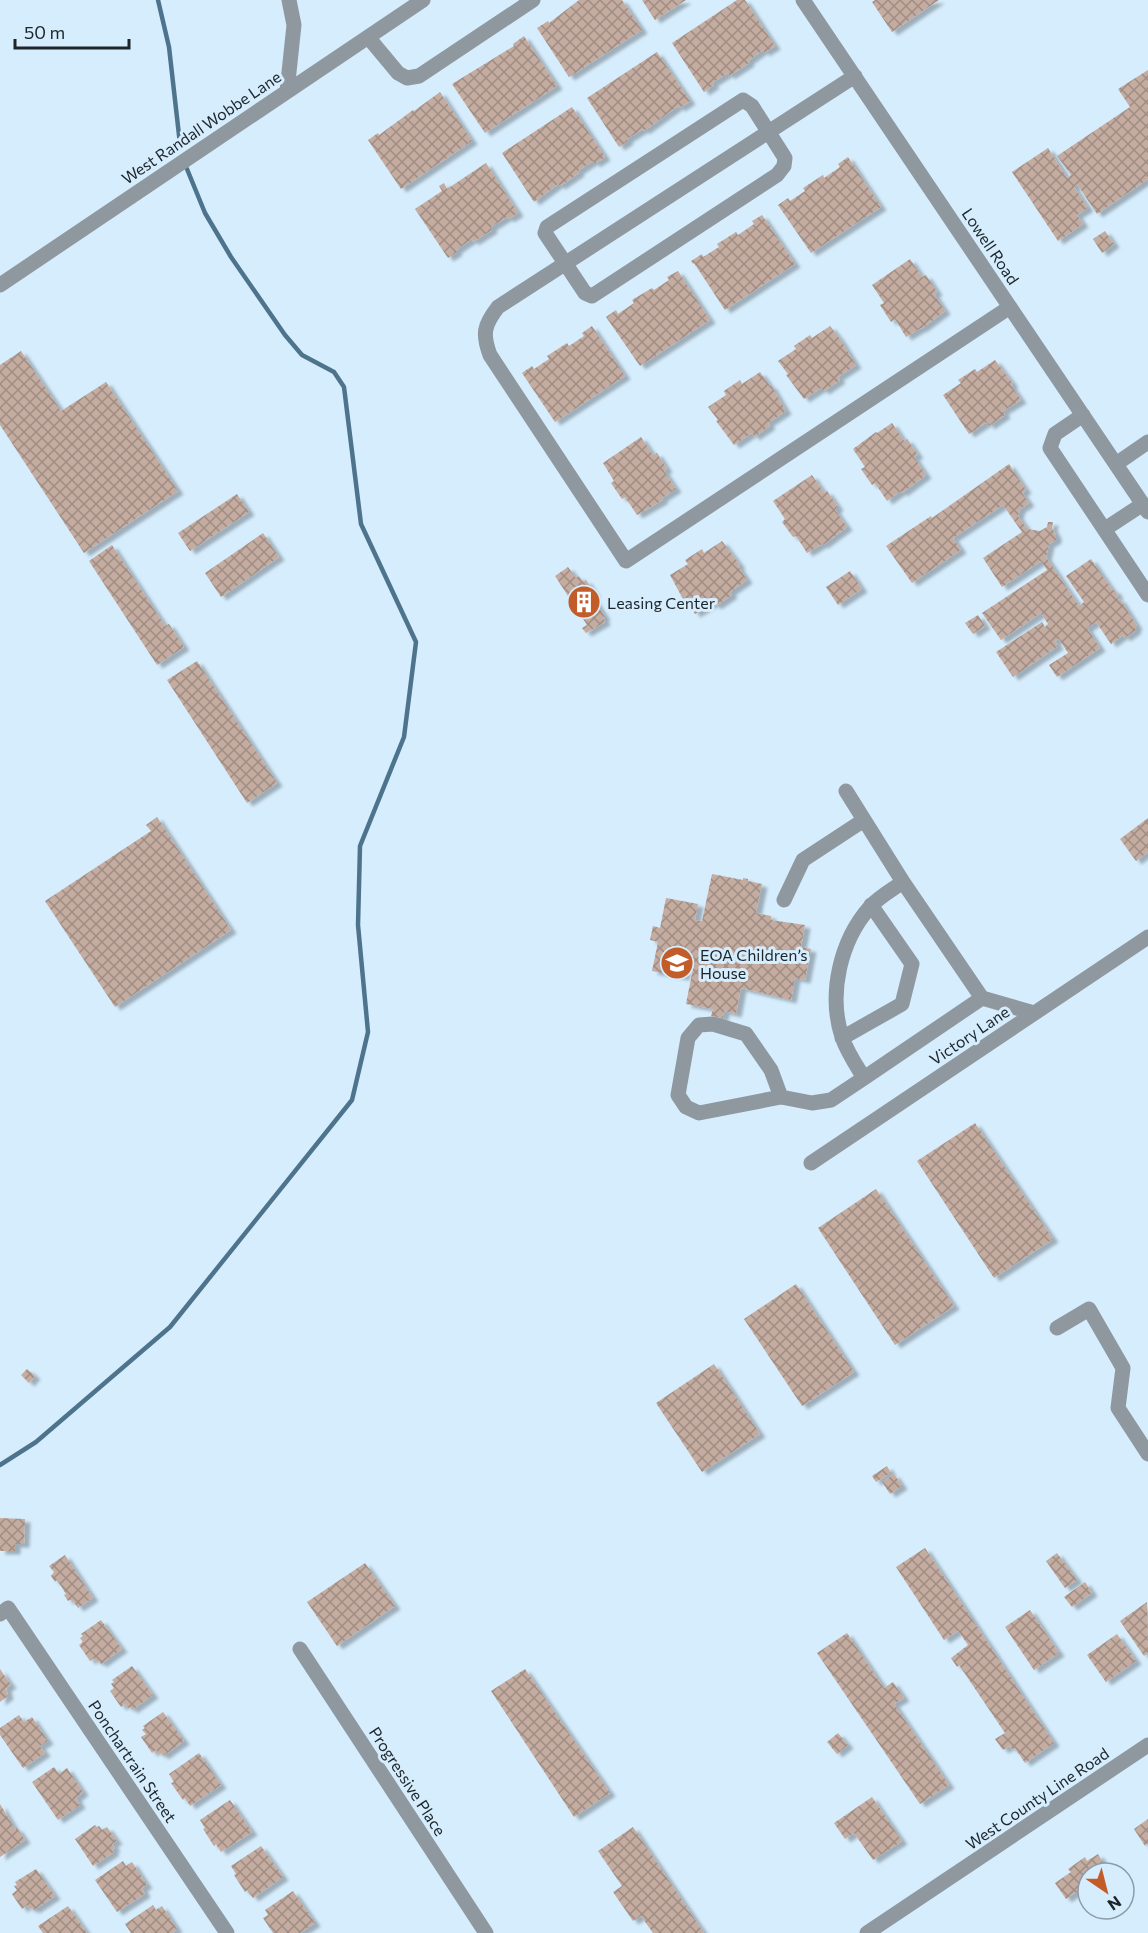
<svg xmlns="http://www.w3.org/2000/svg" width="1148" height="1933" viewBox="0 0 1148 1933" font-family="Commissioner,sans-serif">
<defs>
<pattern id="building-cross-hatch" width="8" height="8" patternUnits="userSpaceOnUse" patternTransform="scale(1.5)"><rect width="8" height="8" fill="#c5aca1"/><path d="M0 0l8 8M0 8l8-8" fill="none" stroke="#9f8c83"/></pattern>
<filter id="shadow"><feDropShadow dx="5.5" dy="3.5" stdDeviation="1.5" flood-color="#0004"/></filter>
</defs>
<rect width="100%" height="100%" fill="#d6edfd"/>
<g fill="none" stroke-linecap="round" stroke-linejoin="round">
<path stroke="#4e748d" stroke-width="4.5" d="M158 0 169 47 180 144
M0 1465 36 1442 170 1327 352 1100 368 1032 358 925 360 846 404 737 416 642 361 524 344 387 334 372 302 355 285 335 231 257 205 213 187 169"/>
</g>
<path fill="url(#building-cross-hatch)" filter="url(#shadow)" d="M579 0H622L642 30 569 77 537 28 548 21 549 23Z
M642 0H686L655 20Z
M737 0H745L775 46 764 53 763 50 748 61 749 63 729 76 728 73 712 83 714 85 704 92 672 43Z
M875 0H939L892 32 872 2Z
M524 36 557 86 485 133 452 84 514 46 513 44Z
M657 52 690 101 680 108 678 106 644 131 643 129 627 139 628 141 619 147 587 98Z
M1148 70V179L1097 214 1077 184 1074 187 1088 208 1077 215 1083 224 1058 241 1012 172 1048 148 1067 178 1071 175 1057 156 1130 107 1118 89Z
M440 92 472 141 401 189 368 140 378 133 379 135 413 110 414 111Z
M572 107 605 157 595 164 593 161 578 171 579 173 560 186 558 184 534 202 502 153Z
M848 157 881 207 811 253 778 205 788 198 790 201 805 191 803 188 823 175 824 178 840 167 838 164Z
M486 163 518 213 509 219 507 217 491 227 492 230 473 242 472 239 456 250 457 252 448 258 415 209 442 191 439 186 444 183 447 189Z
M762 215 795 264 725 310 694 263 693 264 691 261 702 254 703 257 719 247 717 244 736 232 738 235 754 224 752 221Z
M1105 231 1114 244 1102 253 1093 239Z
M910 259 922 277 926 275 937 292 934 294 945 311 921 329V328L906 337 895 319 891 322 880 305 884 303 872 285Z
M678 271 710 320 640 366 606 317 616 310 618 314 634 303 632 300 652 288 654 290 669 280 667 277Z
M592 326 625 376 555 422 522 373 532 366 534 369 549 359 547 356 567 343 569 346 584 336 582 333Z
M830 326 840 339 856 365 838 377 840 380 824 391 821 388 804 399 786 375 788 374 778 361 796 349 794 346 810 335 812 338Z
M21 351 61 411 106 382 178 491 84 553 0 425V365Z
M995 360 1013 384 1011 385 1021 400 1003 411 1005 415 989 426 987 422 969 434 943 395 961 383 958 380 975 369 977 372Z
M760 372 770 386 771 385 786 411 768 423 770 426 754 437 752 433 734 445 716 421 718 420 708 407 726 395 724 391 740 380 742 384Z
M892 423 904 441 907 439 918 455 914 457 926 475 902 493 901 491 887 501 875 483 872 485 861 469 865 467 853 449 876 432 877 433Z
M641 437 653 455 657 453 667 469 664 471 676 489 662 498 663 500 637 515 625 497 622 499 611 483 614 481 603 463Z
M1009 464 1026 490 1022 493 1029 503 1020 509 1018 516 1027 529 1040 531 1047 527 1048 522H1053L1052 528 1056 535V540L1049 544 1046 557 1079 606 1084 602 1066 576 1091 559 1113 591 1114 589 1118 595 1116 596 1119 600 1120 599 1137 626 1135 628 1136 630 1125 638 1123 635 1111 644 1096 622 1087 628 1100 648 1057 677 1049 665 1068 653 1059 639 1055 641 1058 646 1013 677 996 652 1042 622 1045 627 1048 624 1041 613 1001 640 982 613 1047 570 1041 561 1002 587 983 558 1022 532 1003 505 953 538 961 550 912 583 886 546 931 516 932 518Z
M812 475 824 493 827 491 838 507 835 510 847 527 823 545 822 544 807 553 796 536 793 537 782 522 785 519 773 501Z
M237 494 249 512 190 551 178 533Z
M263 533 279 557 221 597 205 573Z
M722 541 740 565 738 566 747 580 730 592 732 595 716 606 713 603 695 614 686 600 684 601 670 575 688 564 685 560 702 549 704 553Z
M112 545 165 626 169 624 184 647 157 665 89 561Z
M568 567 576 578 579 576 583 582 586 580 595 594 592 596 605 617 603 618 605 622 586 633 582 628 587 625 555 576Z
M850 571 862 589 838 605 826 587Z
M978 615 985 626 973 634 965 623Z
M197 661 277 783 247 803 167 680Z
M157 817 231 930 115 1007 45 901 151 831 146 825Z
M1148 818V852L1136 861 1120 839Z
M712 874 743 880V878L748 879V881L762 884 756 913 771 916V920L805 925 801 947 811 949 805 980 795 978 791 1000 741 988 736 1014 724 1011 723 1018 711 1016 713 1009 686 1004 694 963 687 962 684 977 652 971 658 942 650 940 653 926 660 928 666 898 698 904 695 920 702 921Z
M975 1123 1053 1239 994 1278 917 1161Z
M876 1189 954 1306 895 1345 818 1228Z
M796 1284 854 1372 802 1406 744 1319Z
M714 1364 760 1434 702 1472 656 1403Z
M27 1369 35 1376 29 1383 21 1375Z
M887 1466 891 1473 876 1482 872 1476Z
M894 1474 902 1486 890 1494 882 1482Z
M0 1518 25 1519 24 1544H15V1551H0Z
M925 1548 1054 1743 1025 1763 1015 1748 1013 1750 1010 1746 1003 1750 995 1739 1005 1733 959 1665 957 1667 951 1658 968 1645 958 1631 944 1640 896 1567Z
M1057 1553 1077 1580 1065 1588 1046 1561Z
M65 1555 93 1598 78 1608 73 1601 70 1600 68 1601 64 1595 66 1594 57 1580 55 1582 51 1576 54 1572 49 1566Z
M365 1563 395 1606 337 1646 307 1602Z
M1085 1582 1092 1593 1072 1607 1064 1597Z
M1147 1602 1148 1653 1144 1656 1120 1621Z
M1030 1610 1059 1653 1034 1670 1005 1627Z
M101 1620 122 1649 101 1664 99 1661 97 1662 94 1658 90 1661 79 1645 83 1642 80 1638 83 1636 81 1634Z
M847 1633 884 1688 893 1682 904 1698 894 1704 949 1785 920 1804 817 1653Z
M1117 1634 1136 1661 1106 1682 1087 1655Z
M132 1666 153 1695 132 1710 130 1707 128 1708 125 1704 121 1707 110 1691 114 1688 111 1684 114 1682 112 1680Z
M0 1669 11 1685 6 1688 8 1696 0 1702Z
M525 1669 610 1793 574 1817 491 1691Z
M163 1712 184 1741 163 1756 161 1753 159 1754 156 1750 152 1753 141 1737 146 1734 142 1730 145 1728 143 1726Z
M19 1715 24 1722 32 1717 48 1741 40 1746 45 1753 23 1768 0 1735V1728Z
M838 1733 848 1745 837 1754 827 1742Z
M199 1753 221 1785 190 1806 185 1798 183 1800 171 1783 174 1782 169 1774Z
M54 1767 59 1774 67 1768 83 1792 76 1798 80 1805 58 1820 32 1782Z
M872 1797 902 1841 873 1860 854 1833 845 1839 834 1823Z
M230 1800 252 1832 221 1852 216 1844 214 1846 203 1829 205 1828 200 1820Z
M0 1804 15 1829 17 1828 25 1840 0 1857Z
M1148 1819V1843L1145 1846 1134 1829Z
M95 1825 97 1827 99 1826 102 1830 107 1827 117 1841 112 1844 115 1848 112 1850 114 1852 93 1866 75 1839Z
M633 1827 704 1933H653L641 1916 633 1921 613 1892 622 1886 598 1851Z
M261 1846 283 1877 253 1898 247 1890 245 1892 234 1875 236 1874 231 1866Z
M1098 1854 1108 1871 1105 1873H1088L1087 1885 1088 1910 1076 1892 1066 1899 1055 1883 1071 1872 1068 1869 1085 1857 1087 1861Z
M123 1861 126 1866 132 1862 147 1885 142 1888 145 1894 117 1912 95 1880Z
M36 1869 55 1896 34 1910 32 1908 30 1909 27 1905 22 1909 12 1894 17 1890 14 1886 17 1885 15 1882Z
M293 1891 315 1923 300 1933H273L263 1918 268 1915 265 1910Z
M153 1905 156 1910 162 1906 177 1929 172 1933H131L125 1924Z
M68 1906 87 1933H43L38 1926Z"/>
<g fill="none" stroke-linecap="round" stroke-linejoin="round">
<path stroke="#8e989e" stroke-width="15" d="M803 0 1148 512
M368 37 398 73 407 78 419 76 533 0
M855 76 498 307C484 325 482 334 490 355L626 561 1010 307
M287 91 294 25 289 0
M743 100 752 106 785 158 784 166 777 175 592 296 585 293 545 233 547 227Z
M0 285 423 0
M1083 415 1055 434 1050 448 1148 595
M1116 464 1148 442
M1105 529 1143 504
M846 791 903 882
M784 900 803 860 864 820
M982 998 864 1078C856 1065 847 1052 842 1037 828 994 840 941 870 907 879 897 892 890 903 882L982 998 1034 1013
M842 1038 902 1004 912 964 871 905
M781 1097 771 1070 746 1034 713 1024 699 1025 688 1038 678 1095 686 1107 699 1113 781 1097 812 1103 831 1100 864 1078
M811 1163 1148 937
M1057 1328 1089 1309 1123 1368 1118 1408 1148 1454
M0 1614 8 1608 227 1933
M300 1649 486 1933
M867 1933 1148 1745"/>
</g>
<defs>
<symbol id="building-disc" viewBox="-11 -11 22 22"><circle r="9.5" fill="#c25d2a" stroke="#d6edfd"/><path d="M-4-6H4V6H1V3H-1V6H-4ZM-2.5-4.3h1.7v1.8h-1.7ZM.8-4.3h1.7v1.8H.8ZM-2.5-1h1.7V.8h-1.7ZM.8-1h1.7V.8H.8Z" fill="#fff"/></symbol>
<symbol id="school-disc" viewBox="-11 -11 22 22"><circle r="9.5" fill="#c25d2a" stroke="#d6edfd"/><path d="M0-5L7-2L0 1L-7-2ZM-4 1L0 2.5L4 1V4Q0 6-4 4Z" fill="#fff"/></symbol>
</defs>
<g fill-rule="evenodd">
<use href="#building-disc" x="565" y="583" width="38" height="38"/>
<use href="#school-disc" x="658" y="944" width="38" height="38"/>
</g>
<g text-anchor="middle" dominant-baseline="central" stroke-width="6" stroke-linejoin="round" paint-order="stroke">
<g font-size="16" fill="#1c252a" stroke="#d6edfd">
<text transform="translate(201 127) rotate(-34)">West Randall Wobbe Lane</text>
<text transform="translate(991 246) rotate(56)">Lowell Road</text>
<text transform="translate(969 1035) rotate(-34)">Victory Lane</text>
<text transform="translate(133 1761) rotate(56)">Ponchartrain Street</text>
<text transform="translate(408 1781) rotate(57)">Progressive Place</text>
<text transform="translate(1037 1798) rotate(-34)">West County Line Road</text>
</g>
<g font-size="16" fill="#1c252a" stroke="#d6edfd" text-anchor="start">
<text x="607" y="602">Leasing Center</text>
<text x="700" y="954">EOA Children’s<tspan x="700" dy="18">House</tspan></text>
</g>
</g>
<g transform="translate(1106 1891) rotate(145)"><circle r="28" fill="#d6edfd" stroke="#8c9da9" stroke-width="1.5"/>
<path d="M0-4.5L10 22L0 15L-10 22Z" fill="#c25d2a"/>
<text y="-9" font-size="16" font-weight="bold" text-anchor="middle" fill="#1c252a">N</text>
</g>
<path d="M15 39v9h114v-9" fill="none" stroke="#1c252a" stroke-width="3"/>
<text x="24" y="39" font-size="18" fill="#1c252a" stroke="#d6edfd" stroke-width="4.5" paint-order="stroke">50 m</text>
</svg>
